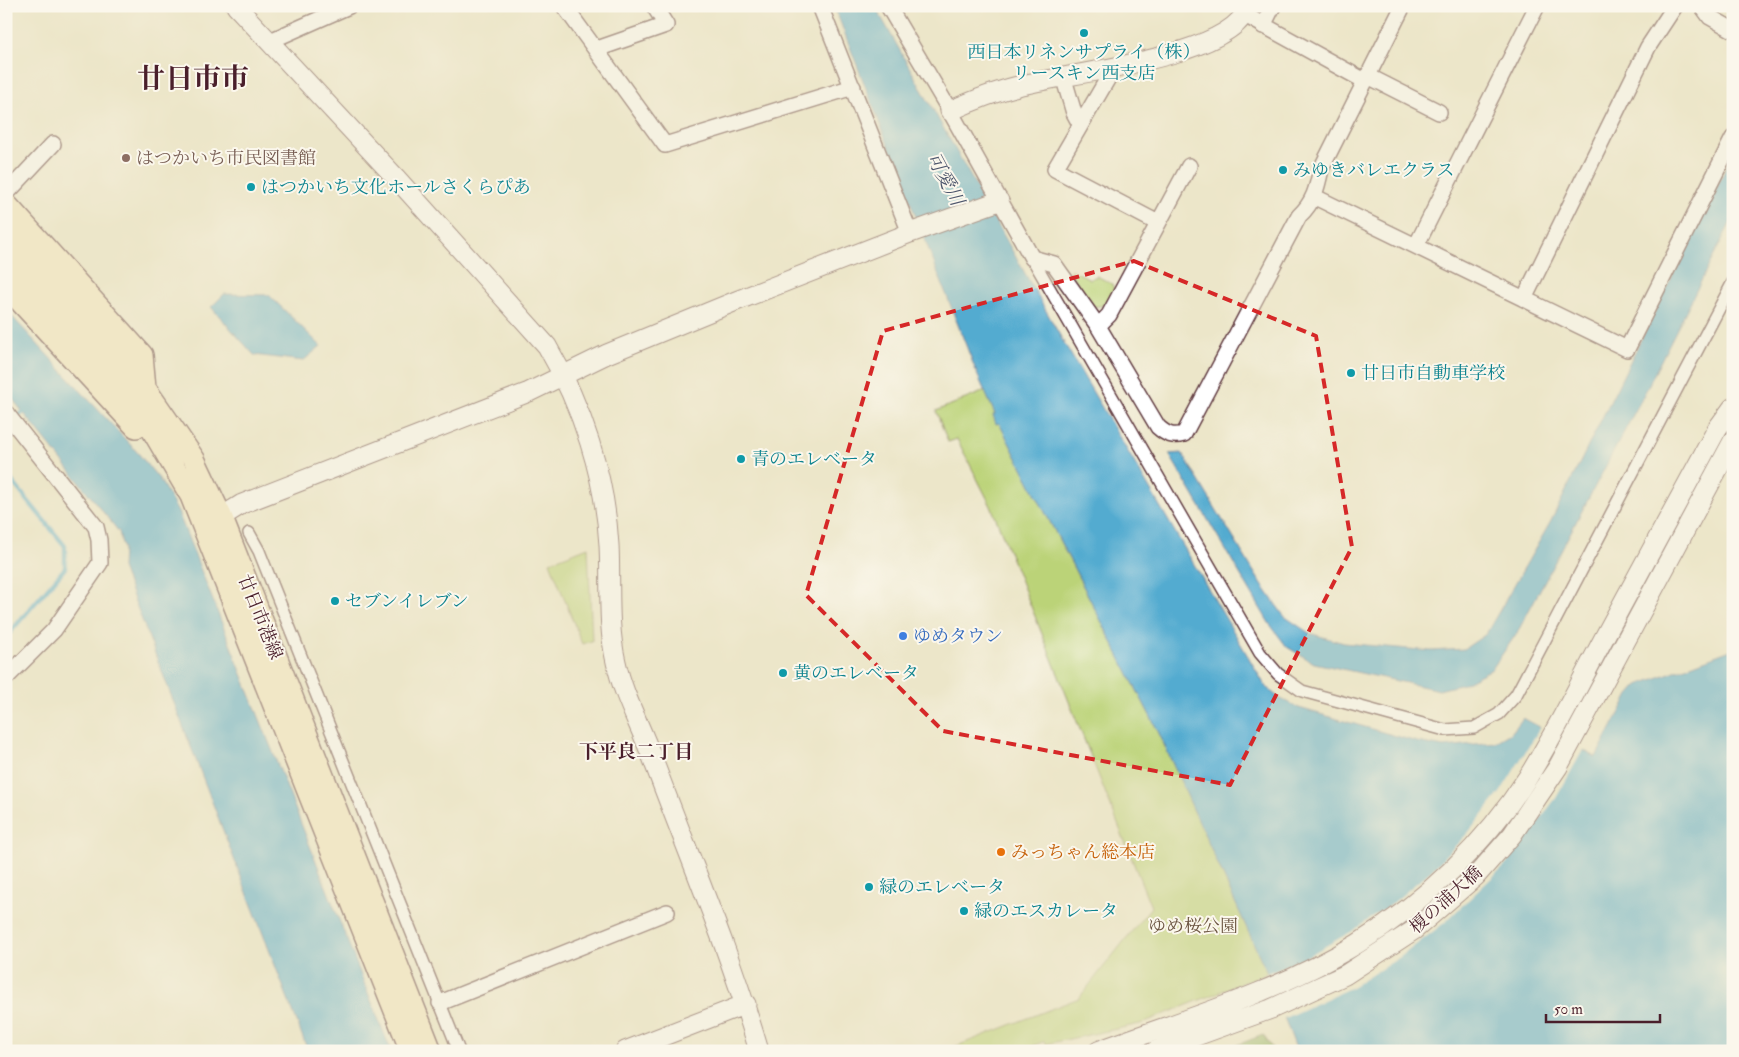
<svg xmlns="http://www.w3.org/2000/svg" width="1739" height="1057" viewBox="0 0 1739 1057" font-family="'IM FELL Double Pica','Noto Serif JP',serif">
<rect width="100%" height="100%" fill="#fbf7ec"/>
<filter id="ink" filterUnits="userSpaceOnUse"><feTurbulence type="fractalNoise" baseFrequency=".02" numOctaves="2"/><feDisplacementMap in="SourceGraphic" scale="10" xChannelSelector="R" yChannelSelector="G"/><feConvolveMatrix kernelMatrix="1 2 1 2 8 2 1 2 1" color-interpolation-filters="sRGB"/></filter>
<filter id="wash" filterUnits="userSpaceOnUse"><feTurbulence type="fractalNoise" baseFrequency=".0096" numOctaves="4" result="noise"/><feDisplacementMap in="SourceGraphic" scale="20" xChannelSelector="R" yChannelSelector="G"/><feGaussianBlur stdDeviation="1.12" result="paint"/><feColorMatrix in="noise" values="0 0 0 0 0 0 0 0 0 0 0 0 0 0 0 0 0 1.4 0 .05"/><feComposite in="paint" operator="in"/></filter>
<g filter="url(#wash)">
<rect width="100%" height="100%" fill="#ece6c9"/>
<path fill="#bbd378" stroke="#827952" d="M1071 269 1090 279 1097 276 1112 284 1114 290 1105 305 1094 307 1069 271Z
M985 391 995 414 997 424 999 423 1158 731 1267 973 1140 1024 1046 1044 1045 1041 1021 1051H944L1079 998 1151 907 991 506 957 439 948 442 936 411Z
M588 547 592 641 582 644 550 562Z"/>
<path fill="#94b568" stroke="#6f6a4a" d="M1263 1035 1274 1051H1221Z"/>
<path fill="#53abd0" stroke="#4e657e" d="M834 6H875L1063 341 1266 687 1279 698 1299 708 1417 742 1444 747 1495 742 1512 732 1523 718 1596 757 1629 695 1638 685 1733 649V1051H1297L1267 973 1158 731 999 423 996 424 993 415 995 414 978 376Z
M1733 154V218L1640 402 1517 633 1492 669 1463 684 1439 690 1314 663 1287 647 1269 623 1169 454 1182 453 1260 582 1284 616 1309 633 1344 643 1431 651 1464 649 1486 634 1551 521Z
M224 294 269 295 321 346 303 361 254 355 211 307Z
M6 310 138 453 160 480 178 512 391 1051H308L122 568 123 548 119 532 6 391Z"/>
<path fill="#ece6c9" d="M1542 725 1584 748 1556 798 1505 865 1444 923 1400 957 1352 987 1282 1019 1265 974 1306 957 1351 932 1393 903 1432 870 1468 833 1500 793Z"/>
<g fill="none" stroke-linecap="round" stroke-linejoin="round">
<path stroke="#53abd0" stroke-width="4.5" d="M6 426 27 409
M6 474 65 546V568L6 637"/>
</g>
</g>
<g filter="url(#ink)">
<g fill="none" stroke-linecap="round" stroke-linejoin="round">
<defs>
<path id="pedestrian" d="M1032 258 1260 653 1278 674 1302 691 1445 730 1474 728 1499 714 1516 695 1733 282
M249 533 259 551 459 1051"/>
<path id="minor" d="M564 6 665 145 853 87
M820 6 910 233
M888 6 950 111 1032 258 1054 264 1098 326 1158 427C1167 435 1173 437 1184 434L1299 216C1314 202 1317 188 1321 169L1403 6
M1702 6 1710 17 1733 30
M1245 15 1365 81
M1263 26 1273 6
M270 41 349 6
M597 49 666 25 654 6
M1115 66 1055 169 1158 223
M1063 76 1074 113 1080 124
M1368 76 1439 112
M6 194 53 144
M1315 197 1627 349 1733 138
M1416 246 1537 6
M1524 299 1648 47 1675 6
M1098 326 1109 315 1189 166
M6 413 96 527 99 540 100 563 54 630 6 678
M440 1003 667 912"/>
<path id="tertiary" d="M236 6 398 180 547 346C582 406 605 476 609 545 611 584 607 624 616 662 623 695 640 725 652 757 688 854 730 951 759 1051
M950 111C972 101 994 92 1018 86 1066 73 1234 58 1248 6
M210 524 242 504 529 392 607 354 736 301 910 233 999 201
M625 1051 746 1004
M1098 1051C1185 1019 1278 992 1357 944 1425 902 1485 844 1528 777 1556 732 1580 683 1605 636 1643 567 1680 498 1717 429L1733 407
M1155 1051 1271 1009 1345 975 1414 930 1476 876 1512 835 1558 767 1733 441"/>
<path id="secondary" d="M6 204 142 355 145 388
M6 232 145 388 194 459 221 516 431 1051
M6 258 96 355 144 416 191 496 411 1051
M6 286 136 427"/>
</defs>
<use href="#pedestrian" stroke="#623d43" stroke-width="14"/>
<use href="#minor" stroke="#623d43" stroke-width="18"/>
<use href="#tertiary" stroke="#623d43" stroke-width="21"/>
<use href="#secondary" stroke="#623d43" stroke-width="24"/>
<use href="#pedestrian" stroke="#fff" stroke-width="11"/>
<use href="#minor" stroke="#fff" stroke-width="15"/>
<use href="#tertiary" stroke="#fff" stroke-width="19"/>
<use href="#secondary" stroke="#f7e8c3" stroke-width="21"/>
</g>
</g>
<path d="M0 0H1739V1057H0ZM1134 261 1316 336 1352 547 1230 785 943 731 806 595 883 331Z" fill="#ece6c9" fill-opacity=".55" fill-rule="evenodd"/>
<path fill="none" stroke="#d62828" stroke-width="4" stroke-dasharray="10 6" stroke-linejoin="round" d="M1134 261 1316 336 1352 547 1230 785 943 731 806 595 883 331Z"/>
<g fill="#0f9aa8" stroke="#fbf7ec" stroke-width="2">
<circle cx="1084" cy="33" r="5"/>
<circle cx="1283" cy="170" r="5"/>
<circle cx="251" cy="187" r="5"/>
<circle cx="1351" cy="373" r="5"/>
<circle cx="741" cy="459" r="5"/>
<circle cx="335" cy="601" r="5"/>
<circle cx="783" cy="673" r="5"/>
<circle cx="869" cy="887" r="5"/>
<circle cx="964" cy="911" r="5"/>
</g>
<circle fill="#8d6e63" stroke="#fbf7ec" stroke-width="2" cx="126" cy="158" r="5"/>
<circle fill="#3f7fe0" stroke="#fbf7ec" stroke-width="2" cx="903" cy="636" r="5"/>
<circle fill="#e8710a" stroke="#fbf7ec" stroke-width="2" cx="1001" cy="852" r="5"/>
<g text-anchor="middle" dominant-baseline="central" stroke-width="4" stroke-linejoin="round" paint-order="stroke">
<g font-size="18" fill="#0d838f" stroke="#fbf7ec" text-anchor="start">
<text x="1084" y="52" text-anchor="middle">西日本リネンサプライ（株）<tspan x="1084" dy="21">リースキン西支店</tspan></text>
<text x="1293" y="170">みゆきバレエクラス</text>
<text x="261" y="187">はつかいち文化ホールさくらぴあ</text>
<text x="1361" y="373">廿日市自動車学校</text>
<text x="751" y="459">青のエレベータ</text>
<text x="345" y="601">セブンイレブン</text>
<text x="793" y="673">黄のエレベータ</text>
<text x="879" y="887">緑のエレベータ</text>
<text x="974" y="911">緑のエスカレータ</text>
</g>
<g font-size="18" fill="#785e54" stroke="#fbf7ec" text-anchor="start">
<text x="136" y="158">はつかいち市民図書館</text>
</g>
<g font-size="18" fill="#4a1f2b" stroke="#fbf7ec">
<text transform="translate(260 617) rotate(68)">廿日市港線</text>
<text transform="translate(1446 900) rotate(-42)">榎の浦大橋</text>
</g>
<g font-size="18" fill="#366cbe" stroke="#fbf7ec" text-anchor="start">
<text x="913" y="636">ゆめタウン</text>
</g>
<g font-size="18" fill="#c56008" stroke="#fbf7ec" text-anchor="start">
<text x="1011" y="852">みっちゃん総本店</text>
</g>
<g font-size="18" fill="#6c5542" stroke="#fbf7ec">
<text x="1193" y="926">ゆめ桜公園</text>
</g>
<g font-size="19" font-style="italic" fill="#4e576d" stroke="#fbf7ec">
<text transform="translate(945 179) rotate(62)">可愛川</text>
</g>
<g font-size="19" font-weight="bold" fill="#4a1f2b" stroke="#fbf7ec">
<text x="636" y="752">下平良二丁目</text>
</g>
<g font-size="28" font-weight="bold" fill="#4a1f2b" stroke="#fbf7ec">
<text x="193" y="79">廿日市市</text>
</g>
</g>
<rect width="1739" height="1057" fill="none" stroke="#fbf7ec" stroke-width="25"/>
<path d="M1546 1014v8h114v-8" fill="none" stroke="#4a1f2b" stroke-width="2.5"/>
<text x="1554" y="1014" font-size="15" fill="#4a1f2b" stroke="#fbf7ec" stroke-width="4" paint-order="stroke">50 m</text>
</svg>
